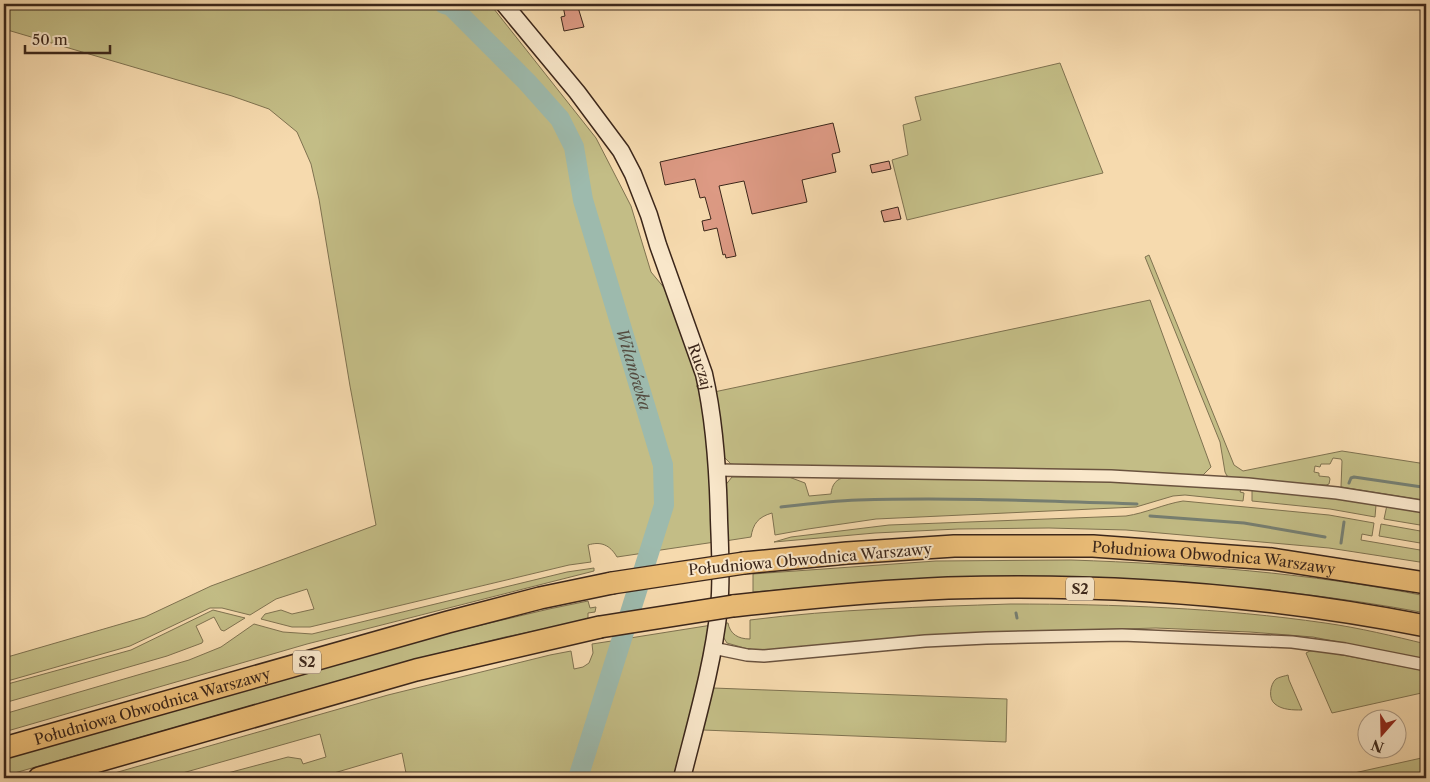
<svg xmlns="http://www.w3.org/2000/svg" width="1430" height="782" viewBox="0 0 1430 782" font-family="'Libre Caslon Text',serif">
<rect width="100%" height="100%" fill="#f6daae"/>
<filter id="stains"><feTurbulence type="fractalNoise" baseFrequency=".004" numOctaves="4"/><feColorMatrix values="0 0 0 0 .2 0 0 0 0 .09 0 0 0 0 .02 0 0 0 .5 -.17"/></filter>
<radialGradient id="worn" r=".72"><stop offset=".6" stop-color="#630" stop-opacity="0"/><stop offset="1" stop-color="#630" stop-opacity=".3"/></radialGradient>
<path fill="#c3bd86" stroke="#7f7250" d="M4 4H490L596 138 631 206 651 272 666 290 698 380 713 469 715 542 654 551C661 530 669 510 669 488 670 464 654 414 645 391L636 394C644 423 663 466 659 496 656 515 649 534 644 553L617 557C610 545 601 541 588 545L591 562 569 565 310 627H292L261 619 265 614 281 610 292 614 314 609 307 589 276 599 250 615 222 608H210L130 646 4 682V658L145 617 211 586 376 525 350 386 319 199 311 164 297 132 269 109 232 96 4 29Z
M1060 63 1103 173 907 220 892 160 908 155 903 125 921 120 915 97Z
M1149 255 1234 465 1243 471 1342 451 1426 464 1422 500 1341 487 1342 461 1341 459 1333 458 1330 464H1321L1320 467 1315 466 1314 472 1319 473V476L1329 477 1330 479 1329 484 1326 485 1236 479 1227 476 1225 472 1220 442 1145 257Z
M1150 300 1211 467 1203 475 737 465 731 464 724 457 714 392Z
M732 477H789L805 483 809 496 831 494C832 484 836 479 846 477L1055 479 1241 489 1240 492 1244 493 1243 501 1185 495 1173 496 1136 507 876 519 808 529 775 535 772 513C758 517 753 524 751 537L725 541 724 487Z
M1252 490 1340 495 1376 505 1375 517 1330 509 1252 501Z
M1183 501 1329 515 1374 523 1372 536 1362 534 1361 540 1426 551V563L1329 548 1126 530 1049 528 958 529 875 533 774 542 791 537 889 525 1126 516C1146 513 1164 504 1183 501Z
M1387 505 1426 510V526L1384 519Z
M1381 524 1426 532V544L1379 536Z
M1071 560C1190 564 1310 573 1426 596V613C1340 597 1252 587 1164 581 1138 580 1111 577 1085 577 974 575 864 583 753 592V574L936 561Z
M594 568V571L307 644 4 732V714L189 660 221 647 254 624 283 632 312 634 567 572Z
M588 601 590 608 596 607 595 612 588 613V620L505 637 408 661 4 776V758L414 641 549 609Z
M1010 604C1115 604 1221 608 1325 623 1360 628 1393 636 1426 644V659L1313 637 1250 632 1156 628 954 634 767 651 748 649 727 643 722 635 723 623H728C730 634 738 639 750 639V620C836 609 923 607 1010 604Z
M213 610 245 618 224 631 221 630 214 617 196 626 203 641 202 643 167 656 4 703V685L131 650Z
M712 625 677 778H407L402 753 317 778H209L288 757 301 759 303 764 326 757 320 734 165 778H97L388 695 550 655 571 651 574 669 583 667 589 663 593 653 592 644 618 640 604 688 611 687 630 638Z
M1310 651H1321L1426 671V692L1332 713 1306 653Z
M1288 675 1289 680 1302 710C1293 710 1282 710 1275 704 1268 699 1270 684 1276 679 1279 677 1285 676 1288 675Z
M713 688 1007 699 1006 742 703 730Z
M1426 757V778H1356L1354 773Z"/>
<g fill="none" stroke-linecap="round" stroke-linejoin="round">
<path stroke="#767f72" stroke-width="3" d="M1349 483 1351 478 1354 477 1422 487
M781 507C807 504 832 501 858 500 951 497 1044 501 1137 504
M1150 516 1244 523 1325 537
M1341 543 1344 522
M1016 613 1017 618"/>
<path stroke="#9dbaad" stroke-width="20" id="s1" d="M444 4 451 6 527 82 560 119 574 147 583 200 663 465 664 505 578 778"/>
</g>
<path fill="#dd9a84" stroke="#3b261a" d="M577 4 584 27 564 31 561 17 565 16 563 6Z
M833 123 840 152 832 154 836 172 802 180 807 202 752 214 744 181 719 186 736 256 726 258 725 254 723 255 717 228 704 231 702 221 711 219 705 197 700 198 695 179 665 185 660 162Z
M889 161 891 169 872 173 870 165Z
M898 207 901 219 884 222 881 211Z"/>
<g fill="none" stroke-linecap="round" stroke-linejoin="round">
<defs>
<path id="street" d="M718 470 1111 476 1248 484 1337 493 1426 507
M713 648 747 655 764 656 925 641 986 638 1122 635 1292 642 1345 649 1426 665"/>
<g id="secondary">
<path id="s2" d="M504 4 577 92 621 151 633 174 649 215 658 245 704 374C715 422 718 471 719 520 720 549 722 579 719 608 713 665 696 722 682 778"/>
</g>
<g id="highway">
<path id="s3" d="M744 563 847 553 954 546H1093L1272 559 1426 583"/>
<path d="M733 606C804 598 876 591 948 588 1108 583 1269 595 1426 626"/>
<path id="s4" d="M4 748 448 622 540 598 612 583"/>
<path d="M39 778 416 670 600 627"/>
</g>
</defs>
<use href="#street" stroke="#6a533f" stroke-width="14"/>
<use href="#secondary" stroke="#3b261a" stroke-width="19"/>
<use href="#highway" stroke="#3b261a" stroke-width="24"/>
<use href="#street" stroke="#f9e7ca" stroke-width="11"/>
<use href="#secondary" stroke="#f9e7ca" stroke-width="16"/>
<use href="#highway" stroke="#ebbd77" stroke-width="21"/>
<defs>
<path id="highway-bridge" d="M612 583 744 563
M600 627 733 606"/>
</defs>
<use href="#highway-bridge" stroke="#3b261a" stroke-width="24" stroke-linecap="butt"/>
<use href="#highway-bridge" stroke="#ebbd77" stroke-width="21"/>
</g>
<g text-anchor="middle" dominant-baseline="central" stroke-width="4" stroke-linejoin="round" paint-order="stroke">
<g fill="#f9e7ca" stroke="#74604f" stroke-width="1">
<rect x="1066" y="577.5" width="28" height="23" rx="4"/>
<rect x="293" y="650.5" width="28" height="23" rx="4"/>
</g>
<g font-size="14" font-weight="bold" fill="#3b261a">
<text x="1080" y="589">S2</text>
<text x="307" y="662">S2</text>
</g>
<g font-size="15" fill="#3b261a" stroke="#f9e7ca">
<text stroke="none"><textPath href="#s2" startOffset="418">Ruczaj</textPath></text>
<text stroke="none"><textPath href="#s3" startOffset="471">Południowa Obwodnica Warszawy</textPath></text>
<text transform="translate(810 559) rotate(-5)">Południowa Obwodnica Warszawy</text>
<text stroke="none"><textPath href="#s4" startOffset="154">Południowa Obwodnica Warszawy</textPath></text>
</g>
<g font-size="16" font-style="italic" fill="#544b3f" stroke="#f9e7ca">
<text stroke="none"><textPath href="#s1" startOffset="426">Wilanówka</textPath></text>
</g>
</g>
<rect width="1430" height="782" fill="none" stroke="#f6daae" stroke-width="20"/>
<rect x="5" y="5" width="1420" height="772" fill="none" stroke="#3b261a" stroke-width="2.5"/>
<rect x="10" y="10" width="1410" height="762" fill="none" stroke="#3b261a"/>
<g transform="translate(1382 734) rotate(200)"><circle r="24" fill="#f9e7ca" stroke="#ad9a84"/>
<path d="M0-4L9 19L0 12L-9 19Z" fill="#8f2418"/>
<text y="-8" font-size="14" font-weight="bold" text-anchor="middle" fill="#3b261a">N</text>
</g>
<path d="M25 45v8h85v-8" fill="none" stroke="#3b261a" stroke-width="2.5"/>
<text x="32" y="45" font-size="15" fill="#3b261a" stroke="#f9e7ca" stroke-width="4" paint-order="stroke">50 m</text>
<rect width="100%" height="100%" filter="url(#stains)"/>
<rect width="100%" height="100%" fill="url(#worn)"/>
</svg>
